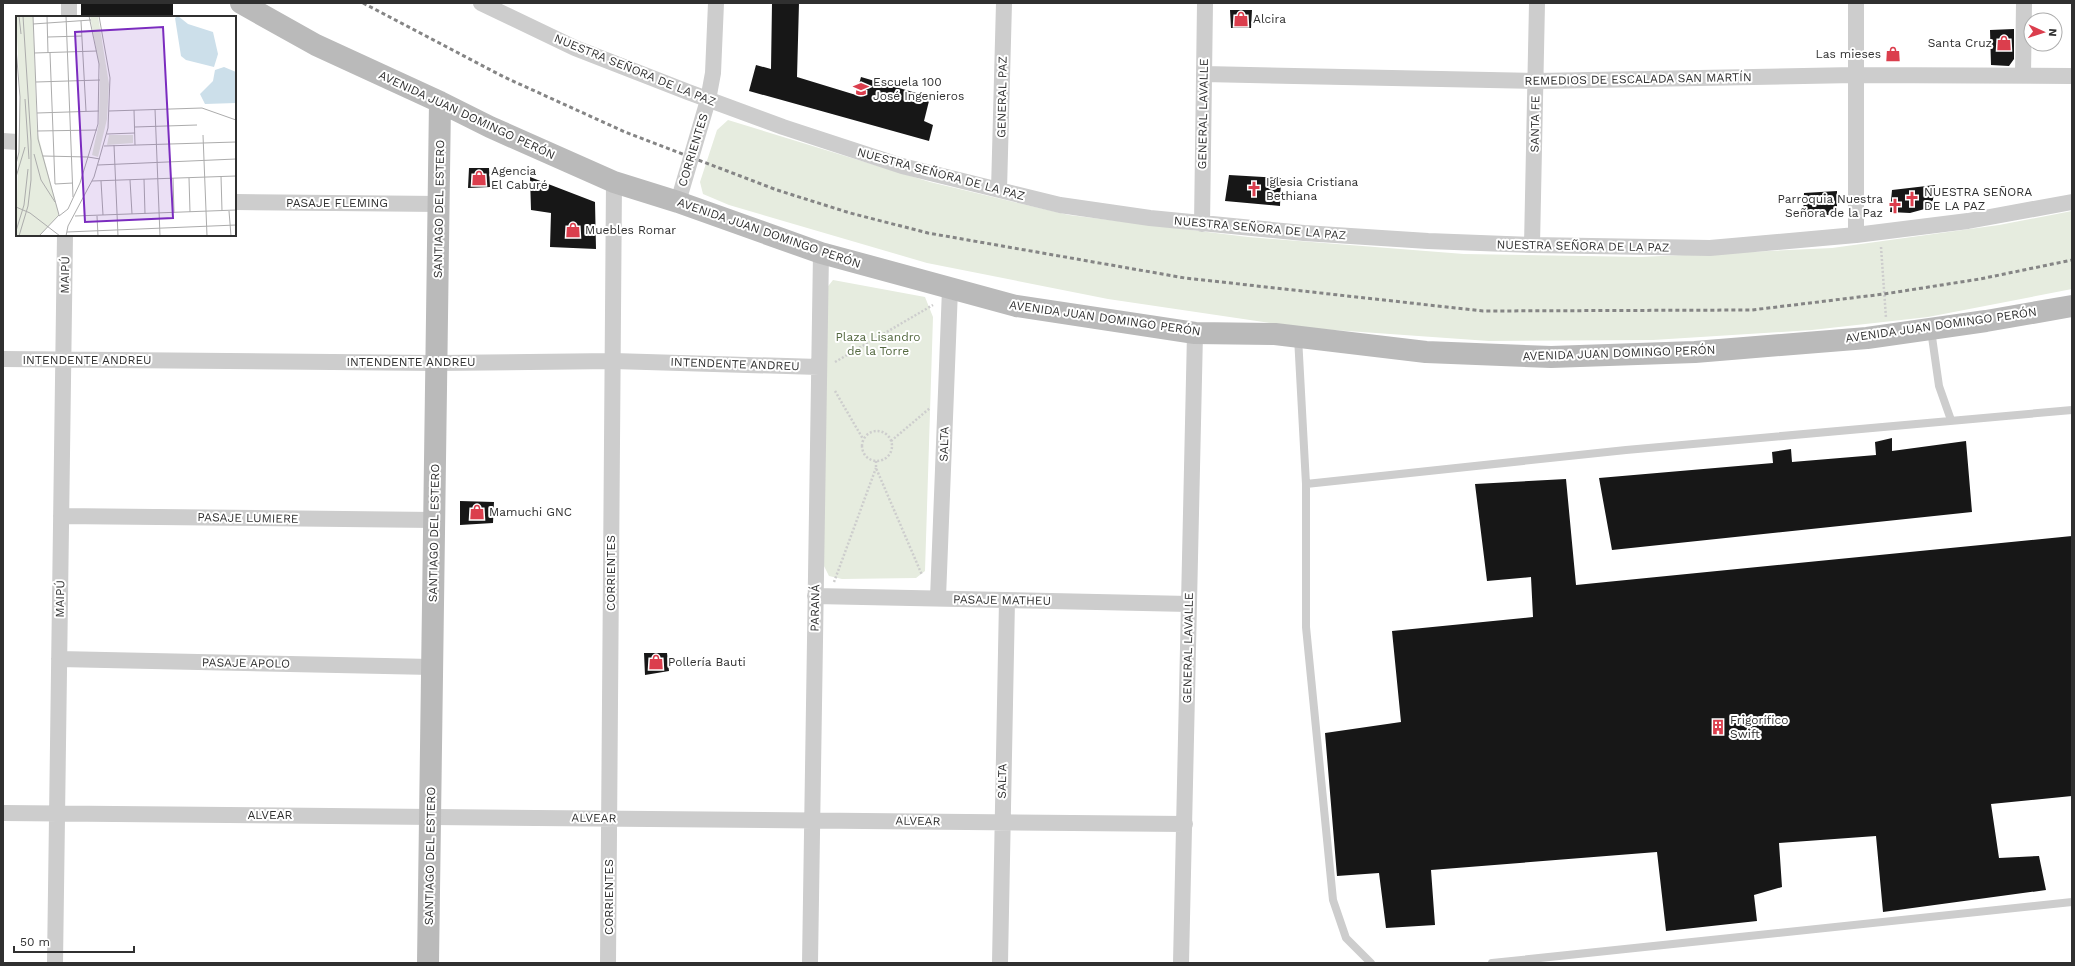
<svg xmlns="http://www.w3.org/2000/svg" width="2075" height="966" viewBox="0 0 2075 966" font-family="'Work Sans',sans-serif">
<rect width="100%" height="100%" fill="#fff"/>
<path fill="#e6ecdf" d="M728 120 930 182 1069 215 1248 237 1464 254 1641 257 1832 248 1999 225 2072 211V289L1928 317 1812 330 1653 340 1489 341 1305 328 1108 299 927 263 729 205 703 194 700 182 717 130Z
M833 280 925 297 933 317 925 571 916 578 842 579 829 576 823 564 825 290Z"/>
<path fill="#171717" d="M81 3H173V17H81Z
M772 3H799L797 77 856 95 861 77 930 97 924 121 933 125 929 141 749 91 756 65 771 69Z
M1230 10H1252L1251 28H1231Z
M2014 29V59L2009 66 1991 65 1990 30Z
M469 168H489L490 187 468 188Z
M1229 175 1281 178 1280 206 1225 201Z
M530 177 595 202 596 249 550 247 551 213 531 210Z
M1935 185 1932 207 1910 213 1890 212 1892 190Z
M1837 191V215H1803L1804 193Z
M1892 438V451L1966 441 1972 512 1612 550 1599 478 1773 463 1772 452 1791 449 1792 462 1876 455 1875 442Z
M1566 479 1576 585 2072 536V796L1991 804 1999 858 2039 856 2046 890 1883 912 1876 836 1779 843 1782 887 1754 895 1757 921 1666 931 1657 852 1431 870 1435 925 1386 928 1379 873 1337 876 1325 733 1401 722 1392 631 1533 617 1531 577 1487 581 1475 484Z
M460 501 494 502 493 523 460 525Z
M644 653H667L669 671 645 675Z"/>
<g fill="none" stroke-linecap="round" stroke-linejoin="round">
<path stroke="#cdcdcd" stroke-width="2.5" stroke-dasharray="2 2" stroke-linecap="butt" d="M1881 247 1886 318
M835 362 933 305
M835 391 863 439
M862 446a15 15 0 1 1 30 0a15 15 0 1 1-30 0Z
M891 441 930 408
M876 461V468L922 575
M834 582 876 468"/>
<path stroke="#cdcdcd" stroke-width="8" d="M1931 330 1939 386 1951 420
M1298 337 1306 484V627L1333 900 1346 938 1371 963
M1306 484 1626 450 2072 410
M1492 963 2072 902"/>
<path stroke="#cdcdcd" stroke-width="16" d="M481 3 575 48 688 92 783 127 902 166 1060 205 1150 218 1304 233 1428 241 1532 245 1710 248 1856 235 1968 221 2072 202
M1856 3V235
M69 17V3
M1204 74 1536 81 1855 75 2072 76
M2023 75 2024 3
M3 141 17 142
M999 190 1004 3
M235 202 440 204
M678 202 708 100 713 73 716 3
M1202 224 1205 3
M1532 245 1537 3
M3 359 436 363 613 361 819 367
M61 516 434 520
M815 596 1189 604
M938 598 950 289
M59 659 432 667
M3 813 1185 824
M55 963 65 235
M608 963 614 182
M810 963 821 253
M1000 963 1007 600
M1181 963 1195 333"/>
<path stroke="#bababa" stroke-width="22" d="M241 3 316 45 440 102 490 127 614 182 678 202 821 253 1016 306 1195 333 1275 334 1426 352 1551 357 1695 352 1867 338 1986 321 2072 306
M428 963 440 102"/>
<path stroke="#858585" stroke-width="3" stroke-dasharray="4 3" stroke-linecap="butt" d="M363 3 504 77 625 132 777 190 850 213 928 233 1185 278 1483 311 1752 310 1884 294 1980 279 2072 260"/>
</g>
<defs>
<symbol id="shop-bare" viewBox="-9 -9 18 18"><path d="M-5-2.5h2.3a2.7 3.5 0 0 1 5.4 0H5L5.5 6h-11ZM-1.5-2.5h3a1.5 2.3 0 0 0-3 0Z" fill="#db3e4d" stroke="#fff" stroke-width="2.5" paint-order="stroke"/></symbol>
<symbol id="school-bare" viewBox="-9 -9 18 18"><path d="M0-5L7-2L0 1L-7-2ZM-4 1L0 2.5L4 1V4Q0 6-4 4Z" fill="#db3e4d" stroke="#fff" stroke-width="2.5" paint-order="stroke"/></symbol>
<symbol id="church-bare" viewBox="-9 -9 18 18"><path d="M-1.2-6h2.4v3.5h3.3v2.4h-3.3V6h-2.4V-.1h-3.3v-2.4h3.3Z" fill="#db3e4d" stroke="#fff" stroke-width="2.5" paint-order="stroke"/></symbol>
<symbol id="building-bare" viewBox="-9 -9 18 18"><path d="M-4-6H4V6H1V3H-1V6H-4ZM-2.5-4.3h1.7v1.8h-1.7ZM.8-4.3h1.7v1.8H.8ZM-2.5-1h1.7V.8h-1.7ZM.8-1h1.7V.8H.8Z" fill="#db3e4d" stroke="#fff" stroke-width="2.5" paint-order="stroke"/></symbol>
</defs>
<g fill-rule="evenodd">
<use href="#shop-bare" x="1230" y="8" width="22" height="22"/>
<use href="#shop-bare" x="1993" y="32" width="22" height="22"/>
<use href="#shop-bare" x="1882" y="43" width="22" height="22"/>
<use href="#school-bare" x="850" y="78" width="22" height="22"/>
<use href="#shop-bare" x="468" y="167" width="22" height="22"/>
<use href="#church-bare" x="1243" y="178" width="22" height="22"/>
<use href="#church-bare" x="1901" y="188" width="22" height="22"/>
<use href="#church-bare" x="1884" y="195" width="22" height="22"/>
<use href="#shop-bare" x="562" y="219" width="22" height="22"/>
<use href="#shop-bare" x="466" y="501" width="22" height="22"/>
<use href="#shop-bare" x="645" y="651" width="22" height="22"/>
<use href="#building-bare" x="1707" y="716" width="22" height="22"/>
</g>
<g text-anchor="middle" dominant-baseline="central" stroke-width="4" stroke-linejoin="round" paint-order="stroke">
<g font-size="12" fill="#303030" stroke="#fff" text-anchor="start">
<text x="1253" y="19">Alcira</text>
<text x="1992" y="43" text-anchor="end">Santa Cruz</text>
<text x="1881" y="54" text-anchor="end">Las mieses</text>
<text x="873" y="82">Escuela 100<tspan x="873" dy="14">José Ingenieros</tspan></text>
<text x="491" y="171">Agencia<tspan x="491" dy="14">El Caburé</tspan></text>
<text x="1266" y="182">Iglesia Cristiana<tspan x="1266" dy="14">Bethiana</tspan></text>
<text x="1924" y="192">NUESTRA SEÑORA<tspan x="1924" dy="14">DE LA PAZ</tspan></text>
<text x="1883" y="199" text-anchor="end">Parroquia Nuestra<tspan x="1883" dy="14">Señora de la Paz</tspan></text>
<text x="585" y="230">Muebles Romar</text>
<text x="489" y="512">Mamuchi GNC</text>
<text x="668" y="662">Pollería Bauti</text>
<text x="1730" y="720">Frigorífico<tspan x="1730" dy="14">Swift</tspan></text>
</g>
<g font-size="12" fill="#303030" stroke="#fff">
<text transform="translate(635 70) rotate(22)">NUESTRA SEÑORA DE LA PAZ</text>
<text transform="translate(1638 79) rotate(-1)">REMEDIOS DE ESCALADA SAN MARTÍN</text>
<text transform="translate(1002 97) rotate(-89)">GENERAL PAZ</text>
<text transform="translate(1203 114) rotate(-89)">GENERAL LAVALLE</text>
<text transform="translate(467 115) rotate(25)">AVENIDA JUAN DOMINGO PERÓN</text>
<text transform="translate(1535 124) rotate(-89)">SANTA FE</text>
<text transform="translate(693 150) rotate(-73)">CORRIENTES</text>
<text transform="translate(941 174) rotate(15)">NUESTRA SEÑORA DE LA PAZ</text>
<text x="337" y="203">PASAJE FLEMING</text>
<text transform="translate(439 209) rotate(-89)">SANTIAGO DEL ESTERO</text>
<text transform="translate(1260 228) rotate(5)">NUESTRA SEÑORA DE LA PAZ</text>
<text transform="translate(769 233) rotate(19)">AVENIDA JUAN DOMINGO PERÓN</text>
<text transform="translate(1583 246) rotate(1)">NUESTRA SEÑORA DE LA PAZ</text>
<text transform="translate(65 275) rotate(-89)">MAIPÚ</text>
<text transform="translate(1105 318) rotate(8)">AVENIDA JUAN DOMINGO PERÓN</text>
<text transform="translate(1941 325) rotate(-8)">AVENIDA JUAN DOMINGO PERÓN</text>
<text transform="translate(1619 353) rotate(-2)">AVENIDA JUAN DOMINGO PERÓN</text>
<text x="87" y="360">INTENDENTE ANDREU</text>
<text x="411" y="362">INTENDENTE ANDREU</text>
<text transform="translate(735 364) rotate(2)">INTENDENTE ANDREU</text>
<text transform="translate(944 444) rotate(-88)">SALTA</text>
<text transform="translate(248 518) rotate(1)">PASAJE LUMIERE</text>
<text transform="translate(434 533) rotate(-89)">SANTIAGO DEL ESTERO</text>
<text transform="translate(611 573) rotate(-90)">CORRIENTES</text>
<text transform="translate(60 599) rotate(-89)">MAIPÚ</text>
<text transform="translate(1002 600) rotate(1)">PASAJE MATHEU</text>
<text transform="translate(815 608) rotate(-89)">PARANÁ</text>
<text transform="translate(1188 648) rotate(-89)">GENERAL LAVALLE</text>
<text transform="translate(246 663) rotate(1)">PASAJE APOLO</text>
<text transform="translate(1002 781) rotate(-89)">SALTA</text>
<text x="270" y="815">ALVEAR</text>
<text transform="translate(594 818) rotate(1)">ALVEAR</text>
<text transform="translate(918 821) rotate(1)">ALVEAR</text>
<text transform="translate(430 856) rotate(-89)">SANTIAGO DEL ESTERO</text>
<text transform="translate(609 897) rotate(-90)">CORRIENTES</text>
</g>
<g font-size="12" fill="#546940" stroke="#fff">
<text x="878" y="337">Plaza Lisandro<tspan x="878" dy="14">de la Torre</tspan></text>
</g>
</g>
<g transform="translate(16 16)">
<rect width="220" height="220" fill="#fff"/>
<path d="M0 0H17L21 115 43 199 23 220H0L4 81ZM74 0H82L93 68 91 103 82 141 76 139 83 107 84 54ZM93 119H117V127L91 129Z" fill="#e6ecdf"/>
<path d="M162 0 172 8 197 16 202 38 198 51 170 44 165 40 159 2ZM208 51 220 56V87L189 88 184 78 197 65 199 54Z" fill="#ccdfea"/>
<path fill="none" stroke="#acacac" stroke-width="1" d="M3 0 5 18M17 0 22 123 43 199 23 220M31 0 32 37M50 0 57 181M65 5 70 95M17 8 75 4M32 21 66 20M0 32 4 81 3 136 0 148M18 37 81 35M34 37 39 168M20 66 84 64M9 83 13 143M139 93 144 220M118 94 119 129M93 95 186 92 220 104M21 97 83 95M119 111 181 109M21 115 81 114M91 118 119 117M187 119 191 220M98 129 102 220M88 130 220 126M18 138 25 164 39 186M27 140 72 141 84 143M82 149 220 143M205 160 206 195M0 161 9 131M157 162 158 197M173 162 174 196M128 163 129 198M114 164 116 198M76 165 220 160M85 165 87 199M39 168 57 167M0 191 14 197 44 220M213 195 215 220M43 200 52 193 64 167 82 108 83 48 73 0M59 200 220 194M81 200 82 220M0 215 8 189 12 153M51 216 220 209M3 220 12 190 15 164V125L7 0M50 220 52 210 78 161 92 112 94 62 83 0"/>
<path fill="#7b2cbf" fill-opacity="0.15" stroke="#7b2cbf" stroke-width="2" d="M147 11 157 202 69 206 59 16Z"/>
<rect width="220" height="220" fill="none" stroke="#303030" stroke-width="2"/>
</g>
<rect width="2075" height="966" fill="none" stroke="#303030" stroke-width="8"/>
<g transform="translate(2043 32) rotate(93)"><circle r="19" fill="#ffffff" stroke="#acacac"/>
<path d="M0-3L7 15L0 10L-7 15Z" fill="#db3e4d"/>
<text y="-6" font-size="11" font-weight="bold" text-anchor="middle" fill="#303030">N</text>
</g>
<path d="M14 946v6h120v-6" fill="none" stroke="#303030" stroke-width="2"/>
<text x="20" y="946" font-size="12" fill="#303030" stroke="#ffffff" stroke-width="3" paint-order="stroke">50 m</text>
</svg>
